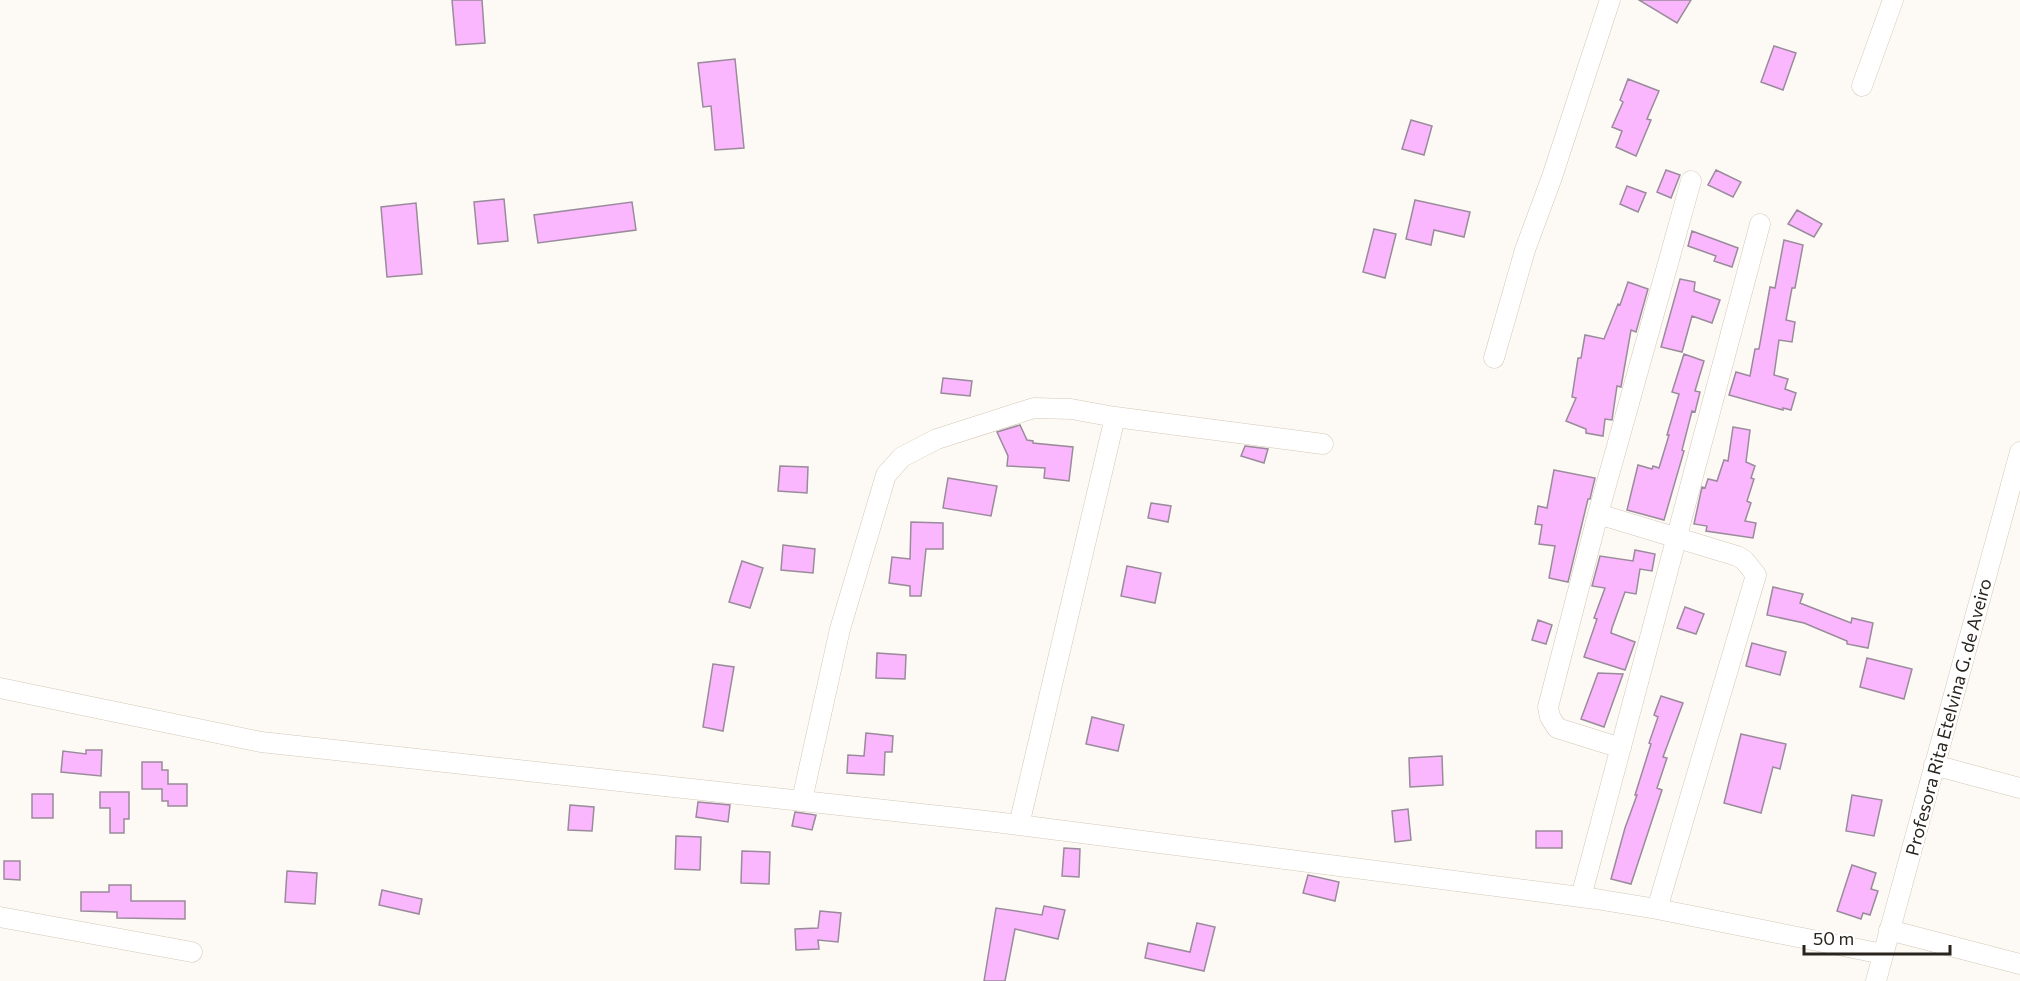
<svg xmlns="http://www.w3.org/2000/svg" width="2020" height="981" viewBox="0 0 2020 981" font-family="Commissioner,sans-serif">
<rect width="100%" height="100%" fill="#fdfaf6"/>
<path fill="#fab7fd" stroke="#9a8b9b" stroke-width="1.5" d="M452 0H482L485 43 456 45Z
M1639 0H1691L1677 23Z
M1774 46 1796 53 1783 90 1761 82Z
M735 59 744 148 715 150 711 106 703 107 698 63Z
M1628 79 1659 91 1647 119 1651 120 1636 156 1616 147 1622 131 1612 127 1623 102 1620 100Z
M1411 120 1432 126 1424 155 1402 149Z
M1666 170 1680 175 1671 198 1657 192Z
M1716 170 1741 182 1733 197 1708 185Z
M1627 186 1646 193 1638 212 1620 204Z
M504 199 508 241 478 244 474 202Z
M1415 200 1470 212 1464 237 1434 230 1431 245 1406 239Z
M632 202 636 230 538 243 534 215Z
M416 203 422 274 387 277 381 207Z
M1797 210 1822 224 1814 237 1788 224Z
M1374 229 1396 234 1385 278 1363 272Z
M1692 231 1738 248 1732 267 1714 261 1716 256 1688 246Z
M1784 240 1803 245 1795 288H1792L1786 320 1795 322 1792 342 1779 340 1774 375 1788 379 1785 389 1796 393 1791 410 1783 408V410L1729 395 1736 372 1750 376 1755 349H1759L1770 287 1775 288Z
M1680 279 1695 282 1694 291 1720 300 1712 323 1692 316 1682 352 1661 347Z
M1628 282 1648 289 1636 332 1631 330 1621 387 1617 386 1612 420 1605 419 1603 436 1586 433V429L1566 421 1576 398 1572 397 1578 358H1581L1585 335 1604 339 1618 304 1620 305Z
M1684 354 1704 361 1695 391 1700 392 1695 412 1692 411 1682 450 1684 451 1664 520 1627 510 1638 465 1652 469 1653 466 1659 468 1669 435H1667L1679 394 1672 392Z
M943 378 972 381 970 396 941 393Z
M1020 425 1027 440 1033 441V443L1073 447 1069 481 1044 478 1045 468 1007 466 1008 456 997 432Z
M1733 427 1750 430 1746 462 1755 466 1751 478 1754 479 1747 501 1751 503 1745 521 1756 523 1753 538 1706 531 1707 526 1694 524 1702 487 1705 488 1708 479 1717 481 1724 460 1728 461Z
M1245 446 1268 449 1264 463 1241 456Z
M780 466 808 467 807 493 778 491Z
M1554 470 1595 478 1590 499H1588L1568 582 1549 578 1555 546 1539 544 1542 525 1535 524 1538 506 1547 508Z
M948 478 997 486 991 516 943 508Z
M1151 503 1171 506 1168 522 1148 518Z
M911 522 943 523V549H926L921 596H910V586L889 583 892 557 910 559Z
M783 545 815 549 813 573 781 570Z
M1635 550 1655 554 1652 571 1640 569 1636 594 1625 592 1612 628 1611 633 1635 642 1625 670 1584 657 1597 619 1594 618 1605 588 1592 586 1600 556 1633 561Z
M742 561 763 568 750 608 729 602Z
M1127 566 1161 573 1155 603 1121 596Z
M1773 587 1803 594 1800 603 1851 623 1852 618 1873 623 1868 648 1847 644V641L1804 623 1767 615Z
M1685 607 1704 614 1696 634 1677 628Z
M1538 620 1552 625 1546 644 1532 640Z
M1752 643 1786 652 1780 675 1746 666Z
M877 653 906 655 905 679 876 678Z
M1867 658 1912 669 1904 699 1860 687Z
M713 664 734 667 723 731 703 727Z
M1598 673 1623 674 1604 727 1581 719Z
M1661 696 1683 703 1663 757 1667 758 1657 788 1662 790 1631 884 1611 879 1625 828 1637 795H1635L1651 744 1649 743 1658 717 1654 715Z
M1092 717 1124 725 1118 751 1086 744Z
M866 733 893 736 892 752H885L884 775 847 773 848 755 864 756Z
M1741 734 1786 744 1780 769 1773 767 1761 813 1724 803Z
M86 750H102L101 776 61 772 63 751 86 754Z
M1442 756 1443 785 1410 787 1409 758Z
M142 762H162V770H168V784H187V806H168V801H162V789H142Z
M100 792H129V819H124V833H110V808H100Z
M32 794H53V818H32Z
M1852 795 1882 800 1874 836 1846 831Z
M698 802 730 805 728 822 696 817Z
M570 805 594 807 592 831 568 830Z
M1408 809 1411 840 1395 842 1392 811Z
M795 812 816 815 812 830 792 826Z
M1536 831H1562V848H1536Z
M676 836 701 837 700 870 675 869Z
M1064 848 1080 849 1079 877 1062 876Z
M742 851 770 852 769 884 741 883Z
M4 861H20V880L4 879Z
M1852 865 1876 873 1871 889 1878 891 1870 915 1863 913 1861 919 1837 911Z
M287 871 317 873 315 904 285 902Z
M1308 875 1339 882 1335 901 1303 893Z
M109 885H131V901H185V919L117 918V912L81 911V892H109Z
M382 890 422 899 419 914 379 905Z
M1044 906 1065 910 1058 939 1015 929 1005 981H984L996 908 1042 915Z
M820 911 841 913 838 942 818 940 819 949 796 950 795 929 818 928Z
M1197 923 1215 927 1204 971 1145 958 1148 943 1190 952Z"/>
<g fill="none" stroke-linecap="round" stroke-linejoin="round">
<defs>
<path id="minor" d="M1862 86 1893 0
M1494 358 1525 250 1552 177 1610 0
M1598 514 1737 556 1744 560 1756 575 1657 909
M0 688 261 742 995 822 1596 899 1657 909 1883 954
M1621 748 1557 728 1550 717 1548 707 1598 514 1691 181
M1934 765 2020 788
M802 800 840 629 886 475 902 457 937 439 1034 408 1071 409 1115 417 1323 444
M1019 825 1115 417
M1581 897 1760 224
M0 917 192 952
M1889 930 2020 964
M1876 981 2020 452"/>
</defs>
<use href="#minor" stroke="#d5c7b5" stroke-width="21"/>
<use href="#minor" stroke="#fff" stroke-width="20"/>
</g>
<g text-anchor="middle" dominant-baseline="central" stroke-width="5" stroke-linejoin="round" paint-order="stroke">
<g font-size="18" fill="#28231c" stroke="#fff">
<text transform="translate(1948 717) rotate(-75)">Profesora Rita Etelvina G. de Aveiro</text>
</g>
</g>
<path d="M1804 945v9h146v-9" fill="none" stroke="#28231c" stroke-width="3"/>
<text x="1813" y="945" font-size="18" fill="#28231c" stroke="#ffffff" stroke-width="4.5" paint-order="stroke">50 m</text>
</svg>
